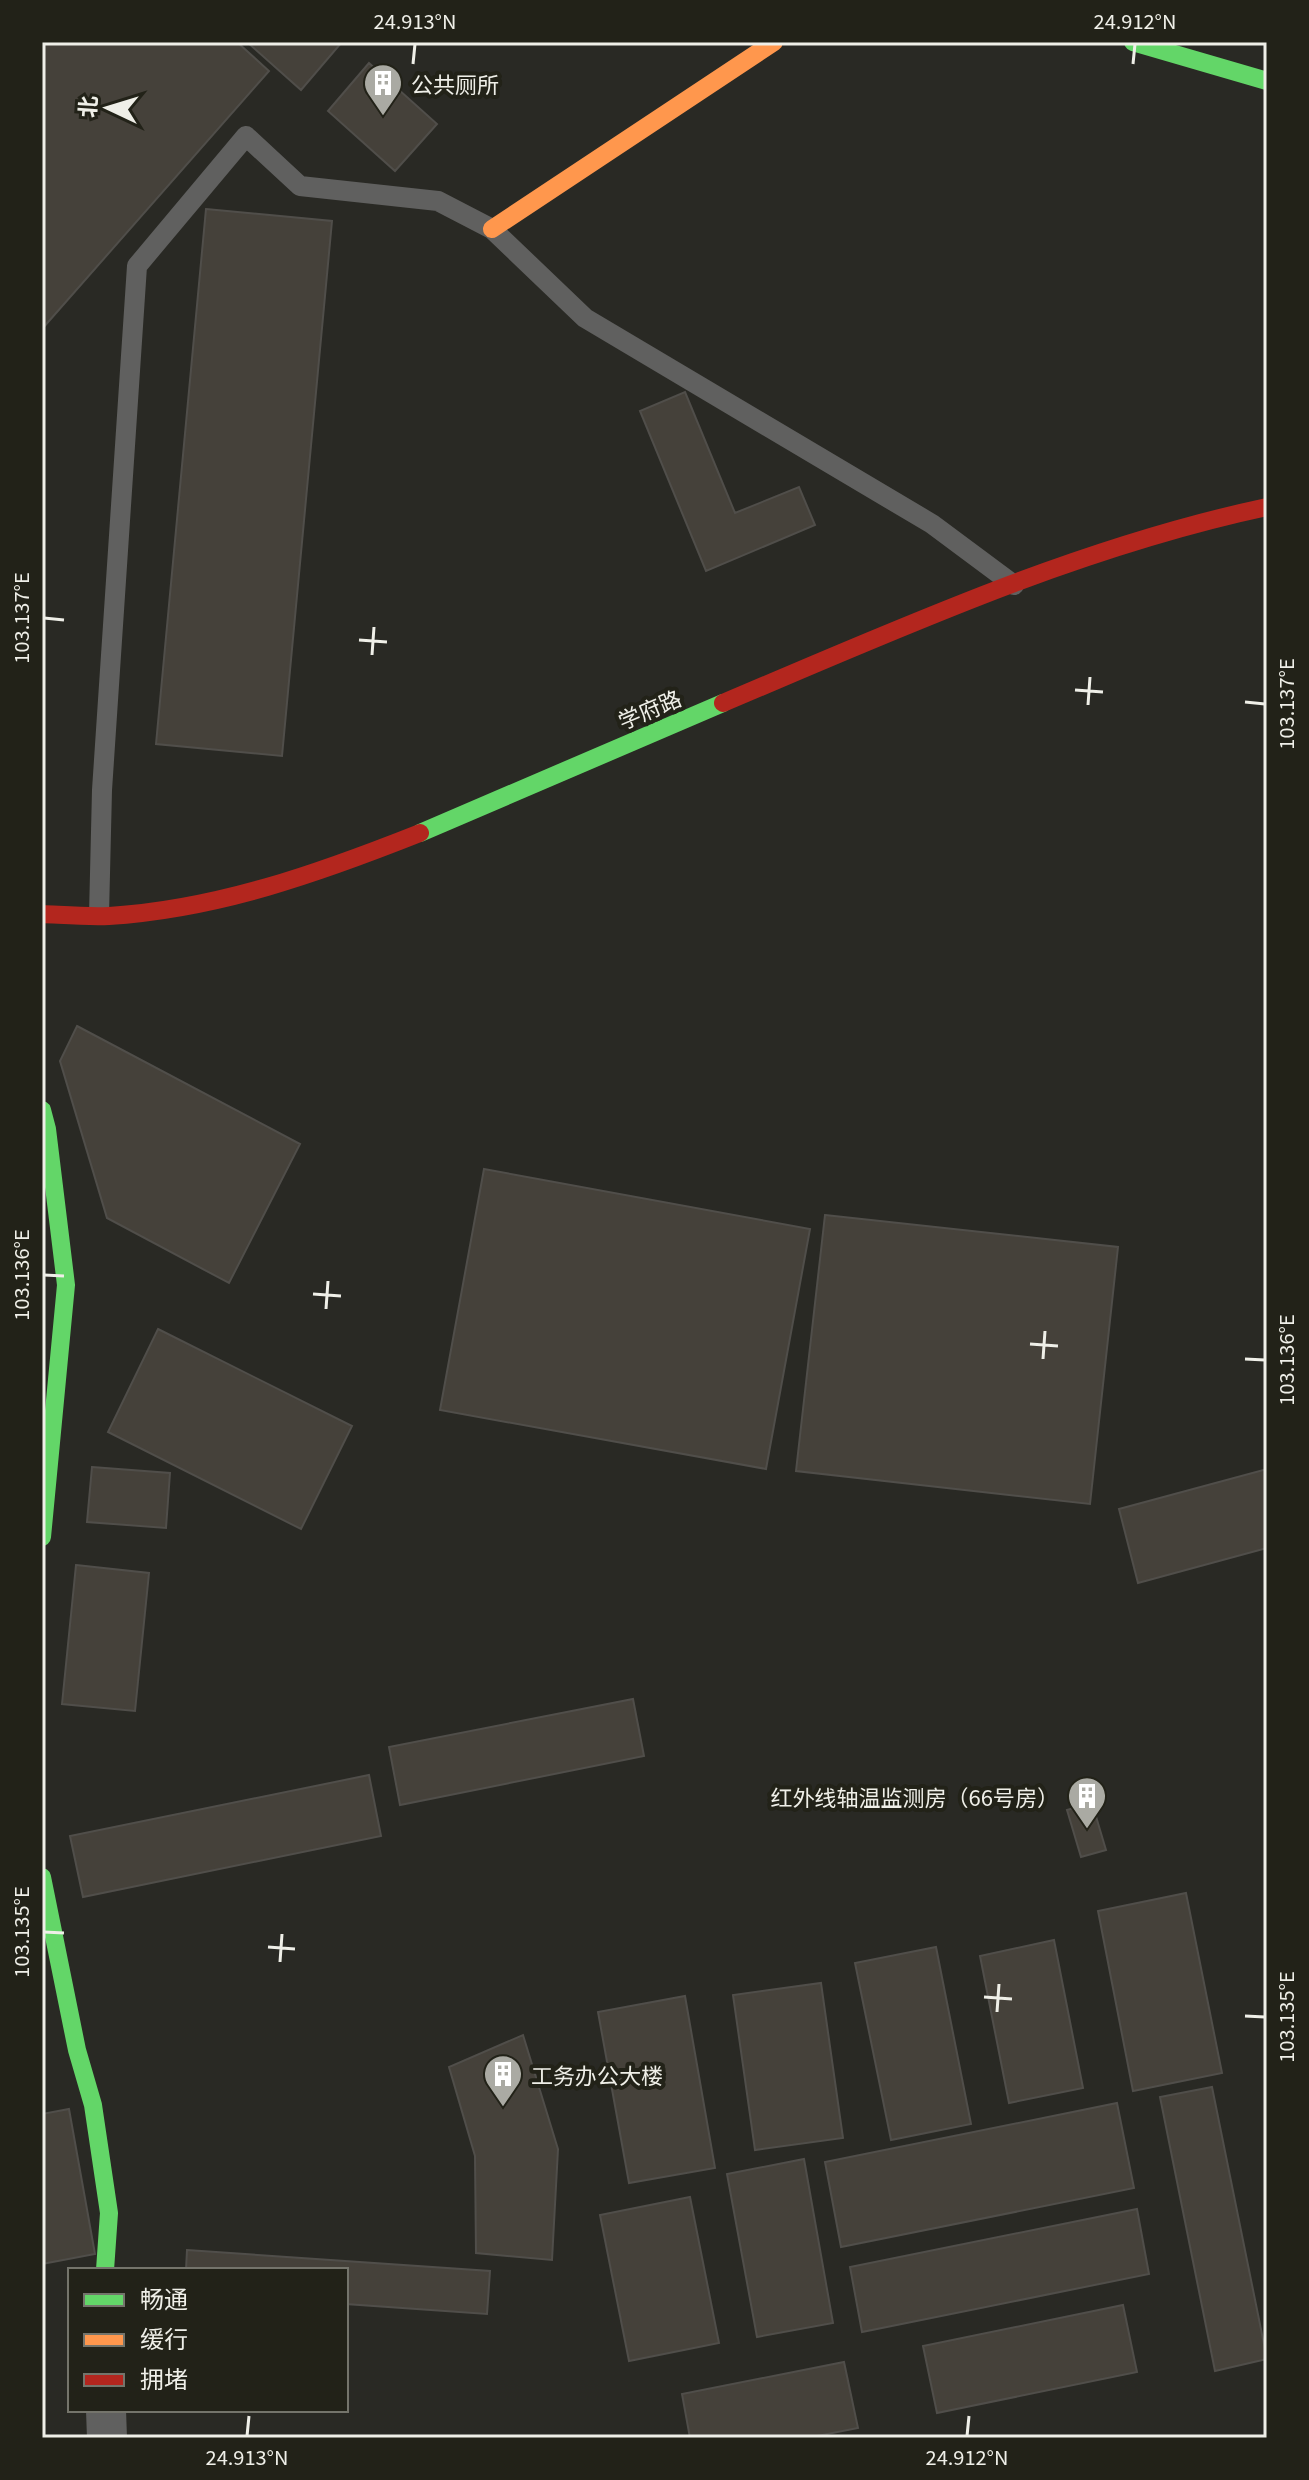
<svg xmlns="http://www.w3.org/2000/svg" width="1309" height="2480" viewBox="0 0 1309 2480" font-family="Georgia,'Noto Sans SC',serif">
<rect width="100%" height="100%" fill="#292924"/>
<path fill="#45413a" stroke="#504e4a" stroke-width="2" d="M42 42H237L269 71 42 329Z
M247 42H342L301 90Z
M369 63 437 124 395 171 328 111Z
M206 209 332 221 282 756 156 744Z
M685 392 735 513 799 487 815 525 706 571 640 411Z
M77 1026 300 1144 229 1283 107 1218 60 1061Z
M484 1169 810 1229 766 1469 440 1410Z
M825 1215 1118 1247 1090 1504 796 1471Z
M158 1329 352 1426 301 1529 108 1432Z
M92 1467 170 1473 166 1528 87 1522Z
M1267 1469V1548L1138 1583 1119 1509Z
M76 1565 149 1573 135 1711 62 1704Z
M633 1699 644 1756 400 1805 389 1747Z
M369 1775 381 1836 83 1897 70 1836Z
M1092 1803 1106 1850 1081 1857 1067 1810Z
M1186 1893 1222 2073 1133 2091 1098 1911Z
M1054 1940 1083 2088 1009 2103 980 1956Z
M936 1947 971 2124 891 2140 855 1963Z
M821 1983 843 2138 755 2150 733 1995Z
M685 1996 715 2168 629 2183 598 2012Z
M523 2035 558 2149 552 2260 476 2253 475 2156 449 2067Z
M1212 2087 1267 2359 1215 2371 1160 2097Z
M1117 2103 1134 2188 841 2247 825 2162Z
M69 2109 95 2254 42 2264V2114Z
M804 2159 833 2323 757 2337 727 2174Z
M690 2197 719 2343 629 2361 600 2215Z
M1137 2209 1149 2274 862 2332 850 2267Z
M187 2250 490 2271 487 2314 346 2304V2270H186Z
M1123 2305 1137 2372 937 2413 923 2346Z
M844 2362 858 2428 807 2438H690L682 2394Z"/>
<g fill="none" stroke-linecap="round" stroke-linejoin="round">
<path stroke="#60605f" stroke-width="20" d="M99 915 102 790 137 266 246 136 300 186 438 201 492 229 585 318 932 524 1014 585"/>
<path stroke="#60605f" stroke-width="40" d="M106 2410 107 2438"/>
<path stroke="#63d668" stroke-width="18" d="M1133 42 1267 81
M420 833 723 703
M42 1110 47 1129 66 1285 42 1537
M42 1877 77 2050 93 2105 109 2213 105 2270"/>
<path stroke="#ff974d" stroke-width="18" d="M492 229 774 42"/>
<path stroke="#b3261e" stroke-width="18" d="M723 703C900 628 1079 547 1267 507
M42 914C64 915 87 917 109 916 218 909 319 873 420 833"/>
</g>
<path fill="none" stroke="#efefe8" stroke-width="3" d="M413 64 415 44M1133 64 1135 44M44 618 64 620M359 640 387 642M372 655 374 627M1075 690 1103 692M1245 702 1265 704M1088 705 1090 677M44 1275 64 1276M313 1294 341 1296M326 1309 328 1281M1030 1344 1058 1346M1043 1359 1045 1331M1245 1359 1265 1360M44 1932 64 1933M268 1947 295 1949M280 1962 282 1934M984 1997 1012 1999M997 2012 999 1984M1245 2016 1265 2017M247 2436 249 2416M967 2436 969 2416"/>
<defs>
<symbol id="building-pin" viewBox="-11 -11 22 30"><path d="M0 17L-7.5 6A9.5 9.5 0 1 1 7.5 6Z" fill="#aaaaa3" stroke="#222218"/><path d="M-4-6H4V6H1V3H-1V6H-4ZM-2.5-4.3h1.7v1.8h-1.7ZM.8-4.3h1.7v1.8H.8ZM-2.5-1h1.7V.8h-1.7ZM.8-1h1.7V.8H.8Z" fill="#fff"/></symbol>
</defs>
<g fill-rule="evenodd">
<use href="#building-pin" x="361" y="61" width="44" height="60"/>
<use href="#building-pin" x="1065" y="1774" width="44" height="60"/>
<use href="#building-pin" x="481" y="2052" width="44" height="60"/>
</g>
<g text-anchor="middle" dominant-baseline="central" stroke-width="8" stroke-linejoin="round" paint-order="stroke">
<g font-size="22" fill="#efefe8" stroke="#222218" text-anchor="start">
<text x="411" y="83">公共厕所</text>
<text x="1059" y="1796" text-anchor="end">红外线轴温监测房（66号房）</text>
<text x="531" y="2074">工务办公大楼</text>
</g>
<g font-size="22" fill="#efefe8" stroke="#222218">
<text transform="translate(649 708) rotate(-23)">学府路</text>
</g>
</g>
<rect width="1309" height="2480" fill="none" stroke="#222218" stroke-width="88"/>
<rect x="68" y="2268" width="280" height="144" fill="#222218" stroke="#74746b" stroke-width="2"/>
<rect x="84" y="2294" width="40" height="12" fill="#63d668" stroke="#74746b" stroke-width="2"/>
<text x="140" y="2308" font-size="24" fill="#efefe8">畅通</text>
<rect x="84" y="2334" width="40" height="12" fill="#ff974d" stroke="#74746b" stroke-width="2"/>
<text x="140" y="2348" font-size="24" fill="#efefe8">缓行</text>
<rect x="84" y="2374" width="40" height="12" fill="#b3261e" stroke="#74746b" stroke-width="2"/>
<text x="140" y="2388" font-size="24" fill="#efefe8">拥堵</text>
<g transform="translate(108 108) rotate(274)" stroke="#222218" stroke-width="6" paint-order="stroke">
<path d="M0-6L14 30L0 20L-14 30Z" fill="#efefe8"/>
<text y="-12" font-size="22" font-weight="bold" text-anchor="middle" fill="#efefe8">北</text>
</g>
<rect x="44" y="44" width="1221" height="2392" fill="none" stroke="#efefe8" stroke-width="3"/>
<g font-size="20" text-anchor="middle" fill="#efefe8">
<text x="415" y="29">24.913°N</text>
<text x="1135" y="29">24.912°N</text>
<text transform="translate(22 618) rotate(-90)" y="7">103.137°E</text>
<text transform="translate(1287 704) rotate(-90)" y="7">103.137°E</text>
<text transform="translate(22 1275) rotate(-90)" y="7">103.136°E</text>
<text transform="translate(1287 1360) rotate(-90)" y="7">103.136°E</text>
<text transform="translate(22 1932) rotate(-90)" y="7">103.135°E</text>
<text transform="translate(1287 2017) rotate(-90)" y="7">103.135°E</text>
<text x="247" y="2465">24.913°N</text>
<text x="967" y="2465">24.912°N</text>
</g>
</svg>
